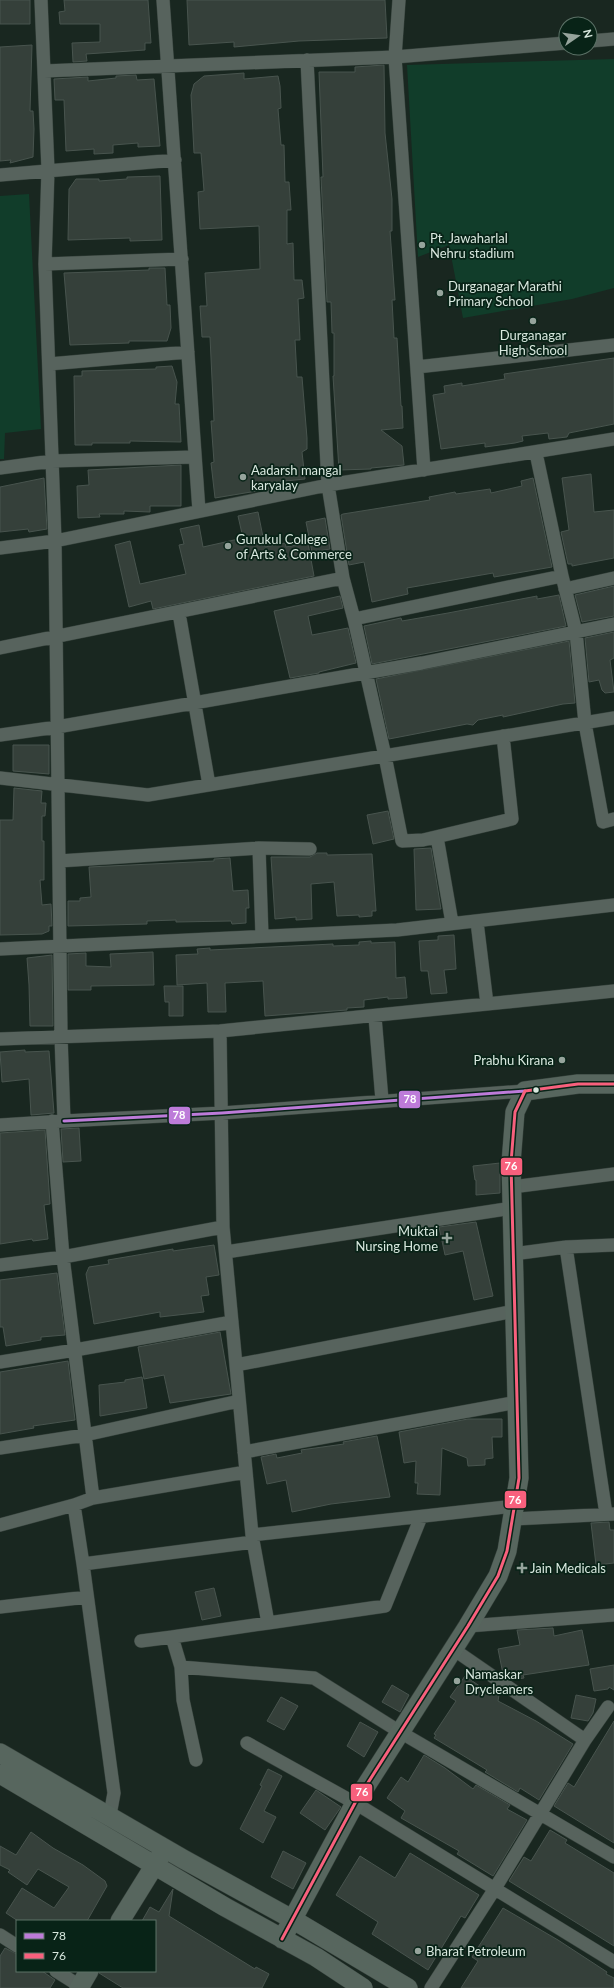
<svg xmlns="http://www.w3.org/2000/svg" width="614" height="1988" viewBox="0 0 614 1988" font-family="Lato,sans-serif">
<rect width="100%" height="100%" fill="#192720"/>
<path fill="#113d2a" d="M614 59V288L572 299 463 318 449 245 418 257 407 65Z
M29 194 41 429 5 433 4 459H0V196Z"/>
<path fill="#35403a" stroke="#48544e" d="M0 0H30V24H0Z
M64 0H148L151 43H145V50L86 54 87 61 73 62 72 43 100 42V24H60L59 12 65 11Z
M187 0H385L387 38 299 41 234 47V42L189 45Z
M32 45 30 111H33L34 129 33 157 10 163 11 160 0 161V47Z
M384 65 385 133 392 199V231H390L395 300H392L394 338H397L401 406H402L403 428 381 430 402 446 404 465 371 468V469L339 470 333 376H334V333H332L331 302H327L321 177H323L319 72H355V67Z
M244 73V79L278 76 280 86 281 108 278 109 281 145H284L285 182H289L291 210H287V244L293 243 294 280H302L304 298 298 299 300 340H295L297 377H302L307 438V449L302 452 305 479 275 482V488L215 498 211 463 214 462 211 421H214L210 337H202L200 306H207L205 273 260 269 259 226 200 229 198 192 204 191 201 153H194L191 95 194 84 204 76Z
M136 75 137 80 154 79 160 146 138 147V143L113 145V153L94 154V149L66 151 64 100H55L54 79 88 77V81L116 78V76Z
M160 176 162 240 130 241V238L68 240 69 189 76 179H99V181L127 179V177Z
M149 268H165L167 305H170L171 328 167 341H129V343L70 345 64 273 149 270Z
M614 358V424L569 433 567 437 549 439 548 433 522 436 523 441 515 443 485 447V443L441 449 433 395 445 393 444 386 462 383V386L505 379 504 374Z
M172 366 177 382 175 404H179L181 442 130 441V443H92V445H75L74 376H82V371L156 369V367Z
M181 465V506H150V512L124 511V514H99L100 517 78 518 77 486 89 485 88 470Z
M591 474 594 512 614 510V558L572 566V564H568L561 532 569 530 562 478Z
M44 478 47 529 29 532 28 529 0 532V487Z
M533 478 552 567 494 577 493 573 407 588 408 594 372 602 364 562 349 565 341 515 343 514 430 500 429 497 455 492 456 494 490 489 491 493 522 486 521 481Z
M258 512 265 547 285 543 286 547 308 543 314 576 153 609 151 601 129 607 115 545 130 541 140 584 186 574 179 545 184 544 180 529 199 525 203 547 243 538 238 516Z
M325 518 330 549 312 552 306 522Z
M614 586V616L582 622 575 595Z
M559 595 566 626 372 664 364 626 401 618 402 621 448 613 537 596V599Z
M340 596 343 608 308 616 312 635 348 628 356 663 319 672V673L290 678 274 611Z
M614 632V658L610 660 614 692 605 693 602 690 599 680 589 682 585 638Z
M569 641 575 703 563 704 503 717V715L478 720 473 725 467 724 389 739 376 679Z
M13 745H49V774L13 771Z
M14 788 42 791 41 803H46L45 816H42V841H44V880H40L42 905 51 904 52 926H49V931L42 934 0 935V820H13Z
M388 811 394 839 373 844 367 815Z
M431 848 441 909 416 910 414 849Z
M317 853H327V855L372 854 376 911H372V916L359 917V915L337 916 334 882 311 884 312 919 296 920V917L275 919 271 857H310Z
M230 858 233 891 248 890 249 908H246V923L232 924 231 921 176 922V920L147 921V924L68 926V901H80V898L91 897 89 867 214 861V859Z
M454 935 456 969 444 970 447 993 431 994 428 971H421L419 941 438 940V936Z
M371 941V943L395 942 396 978 405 977 407 998 388 999V997L364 1000V1007L347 1008V1010L265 1016 263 981 225 983 226 1012H208L207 983 177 985 176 955 198 954 197 949 210 948V950L333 944V946L359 945V942Z
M153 952 154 985 91 986V990H68V954L86 953V966L111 967 110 954Z
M52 955 53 1026H30L29 985 27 958Z
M164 986H183V1016H169V1002H165Z
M25 1050V1052L49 1051 54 1113 31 1115 29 1079 2 1082 0 1052Z
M79 1128 81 1161 63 1162 61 1129Z
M45 1130 50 1204 44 1205 48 1239 33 1241 32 1239 0 1244V1133Z
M500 1163V1193L476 1195V1180H475L473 1166Z
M476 1222 493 1296 474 1300 463 1251 445 1255 439 1227Z
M214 1245 219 1275 206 1277 209 1295 201 1296 204 1312 160 1317V1312L94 1324 86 1274 89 1267 109 1264 108 1260 173 1249V1251Z
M57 1273 65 1335 41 1337V1340L6 1346 3 1327H0V1280Z
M220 1332 231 1394 170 1403 164 1375 144 1379 138 1347Z
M68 1361 75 1420 33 1426 34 1428 0 1434V1372Z
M142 1377 147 1408 100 1416 99 1385 125 1382V1380Z
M468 1419H502V1437H492L493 1458 485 1459V1465L468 1466 467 1458 442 1448 440 1495 417 1494 418 1483H415L416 1461 404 1463 399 1432Z
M377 1436 390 1497 331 1504 292 1512 286 1480 267 1484 261 1457 276 1454 277 1458 302 1453 301 1450 344 1444 343 1442Z
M609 1522 610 1530H614V1563L596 1565 591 1523Z
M214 1588 221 1616 202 1620 195 1592Z
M553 1628 554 1636 582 1630 589 1665 523 1675 524 1678 512 1680 503 1674 498 1649 520 1645 517 1630Z
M614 1665V1690L609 1687 608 1689 594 1691 590 1669Z
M465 1676 484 1689 486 1686 499 1695 498 1701 536 1721 573 1744 539 1800 520 1788 518 1792 485 1772 487 1770 434 1738 436 1735 434 1734 456 1701 450 1697Z
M392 1685 409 1695 400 1712 382 1702Z
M576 1695 596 1699 593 1713 588 1721 571 1718Z
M281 1697 298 1706 284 1730 267 1721Z
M614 1721V1843L554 1806 568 1783 574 1787Z
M360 1722 378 1732 364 1757 347 1746Z
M424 1755 445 1768 473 1789 476 1785 510 1805 507 1809 527 1820 493 1876 457 1854 459 1851 401 1818 405 1811 387 1798 401 1777 408 1782Z
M268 1769 282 1776 264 1811 276 1817 263 1843 240 1829 262 1786 260 1785Z
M316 1790 341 1807 325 1830 300 1813Z
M550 1830 567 1840 565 1843 614 1873V1946L509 1881 524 1857 531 1861Z
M31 1832 53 1848 83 1865 105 1881 107 1886 87 1921H18L6 1913 22 1888 54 1908 69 1887 38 1869 27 1885 8 1872 10 1870 0 1865V1846L16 1855Z
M283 1851 306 1863 293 1889 271 1877Z
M410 1853 479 1895 465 1918 461 1916 428 1970 372 1934 378 1922 336 1895 360 1856 395 1878Z
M173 1889 169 1916 255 1969 256 1967 269 1974 262 1988H123L99 1973 100 1971H155V1921H142L150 1907 159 1912Z
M503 1908 558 1940 607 1972 606 1974 614 1978V1988H461L478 1961 472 1957Z
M5 1948 17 1954V1971H42L55 1980 50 1988H0V1956Z"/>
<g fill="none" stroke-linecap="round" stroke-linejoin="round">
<defs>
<path id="minor" d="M163 0 199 511
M399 0 395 57 566 43
M590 41 614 39
M307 60 328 485 343 578
M44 71 395 57 424 470
M0 175 175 160
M45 264 182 259
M49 364 188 352
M417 367 614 345
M536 453 562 576
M0 468 52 461 194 457
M0 548 55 541 45 264 48 170 41 0
M565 589 614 578
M179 613 209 785
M354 619 385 756 402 841 423 840 512 819 503 736
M0 648 343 578 354 619 562 576 576 632 585 723 603 822 614 819
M0 735 57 727 422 663 614 624
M0 778 148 795 614 718
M437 837 452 923
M259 848 310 849
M59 861 259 848 262 936
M477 922 487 1004 614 991
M0 949 397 930 614 905
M375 1017 382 1100
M220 1031 223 1227 252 1535
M0 1039 220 1031 487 1004
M52 1121 63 1257 93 1498 74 1505 83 1564
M64 1121 222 1113 525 1091
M0 1125 64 1121 61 1036 55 541 328 485 614 439
M512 1187 614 1174
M566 1247 606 1514
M226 1252 512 1208
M513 1254 566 1247 614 1245
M0 1265 63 1257 223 1227
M0 1362 75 1350 232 1322
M236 1365 515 1311
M0 1448 85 1435 239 1401
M244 1452 517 1402
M93 1498 246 1472
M513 1519 614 1514
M0 1525 74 1505
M0 1607 87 1597
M268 1623 385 1606 421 1517
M468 1626 614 1615
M141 1641 172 1637
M181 1667 172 1637 268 1623 252 1535 515 1506
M585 1740 608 1707
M247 1743 355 1803 614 1962
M196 1760 183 1700 181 1667 314 1678 400 1732 614 1857
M110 1815 114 1793 83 1564 253 1542
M0 1935 17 1946
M56 1971 83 1988
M431 1988 494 1890 585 1740 453 1649"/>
<path id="secondary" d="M0 1753 183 1859 292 1919 408 1988
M0 1774 225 1907 316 1957 363 1988
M120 1921 161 1855
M282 1939 355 1803 468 1626 498 1576 507 1551 519 1478 511 1163 515 1112 525 1091 578 1084H614
M79 1988 89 1971"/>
</defs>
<use href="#minor" stroke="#35413b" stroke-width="14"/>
<use href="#secondary" stroke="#35413b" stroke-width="20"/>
<use href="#minor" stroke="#57635d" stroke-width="13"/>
<use href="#secondary" stroke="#57665e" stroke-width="19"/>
<defs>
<path id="bus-1" d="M64 1121 222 1113 525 1091"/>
<path id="bus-2" d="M282 1939 355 1803 468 1626 498 1576 507 1551 519 1478 511 1163 515 1112 525 1091 578 1084H614"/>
</defs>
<use href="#bus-1" stroke="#082317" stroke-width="6"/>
<use href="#bus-2" stroke="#082317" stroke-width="6"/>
<use href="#bus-1" stroke="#bd7bd9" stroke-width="3"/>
<use href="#bus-2" stroke="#f8607d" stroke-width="3"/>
</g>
<g fill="#96a49c" stroke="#082317" stroke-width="1.5">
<circle cx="422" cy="245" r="4"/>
<circle cx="440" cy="293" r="4"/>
<circle cx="533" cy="321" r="4"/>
<circle cx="243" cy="477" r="4"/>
<circle cx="228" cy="546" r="4"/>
<circle cx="562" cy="1060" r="4"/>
<path d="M445 1232h4v4h4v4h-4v4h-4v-4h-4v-4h4z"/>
<path d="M520 1562h4v4h4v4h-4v4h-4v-4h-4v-4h4z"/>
<circle cx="457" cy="1681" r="4"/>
<circle cx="418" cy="1951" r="4"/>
</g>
<circle fill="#d9e8df" stroke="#082317" stroke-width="1.5" cx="536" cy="1090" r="3.5"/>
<g text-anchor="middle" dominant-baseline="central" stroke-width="3.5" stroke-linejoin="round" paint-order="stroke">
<g font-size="13" fill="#d9e8df" stroke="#082317" text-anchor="start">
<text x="430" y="238">Pt. Jawaharlal<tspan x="430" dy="15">Nehru stadium</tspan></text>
<text x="448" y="286">Durganagar Marathi<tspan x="448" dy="15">Primary School</tspan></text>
<text x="533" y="335" text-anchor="middle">Durganagar<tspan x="533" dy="15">High School</tspan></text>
<text x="251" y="470">Aadarsh mangal<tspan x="251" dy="15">karyalay</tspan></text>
<text x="236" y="539">Gurukul College<tspan x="236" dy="15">of Arts &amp; Commerce</tspan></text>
<text x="554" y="1060" text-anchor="end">Prabhu Kirana</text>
<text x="438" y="1231" text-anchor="end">Muktai<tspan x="438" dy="15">Nursing Home</tspan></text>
<text x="530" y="1568">Jain Medicals</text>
<text x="465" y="1674">Namaskar<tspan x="465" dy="15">Drycleaners</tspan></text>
<text x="426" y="1951">Bharat Petroleum</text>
</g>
</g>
<g stroke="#082317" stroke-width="1.5">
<rect x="398" y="1090" width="23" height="19" rx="4" fill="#bd7bd9"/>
<rect x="168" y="1106" width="23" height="19" rx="4" fill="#bd7bd9"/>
<rect x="500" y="1157" width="23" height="19" rx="4" fill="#f8607d"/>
<rect x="504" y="1490" width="23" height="19" rx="4" fill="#f8607d"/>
<rect x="350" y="1783" width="23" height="19" rx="4" fill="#f8607d"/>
</g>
<g font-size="11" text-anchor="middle" font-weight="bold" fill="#fff">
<text x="410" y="1103">78</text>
<text x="179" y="1119">78</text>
<text x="511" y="1170">76</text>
<text x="515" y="1504">76</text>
<text x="362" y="1796">76</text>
</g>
<rect x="16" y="1920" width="140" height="52" fill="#082317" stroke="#5c7267"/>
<rect x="24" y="1933" width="20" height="6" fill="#bd7bd9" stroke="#5c7267"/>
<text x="52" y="1940" font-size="12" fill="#d9e8df">78</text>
<rect x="24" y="1953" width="20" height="6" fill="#f8607d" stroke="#5c7267"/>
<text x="52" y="1960" font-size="12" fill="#d9e8df">76</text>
<g transform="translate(578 36) rotate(77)"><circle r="19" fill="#082317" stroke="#5c7267"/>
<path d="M0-3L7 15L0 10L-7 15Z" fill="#96a49c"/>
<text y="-6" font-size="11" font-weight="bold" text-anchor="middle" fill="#d9e8df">N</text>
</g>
</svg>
